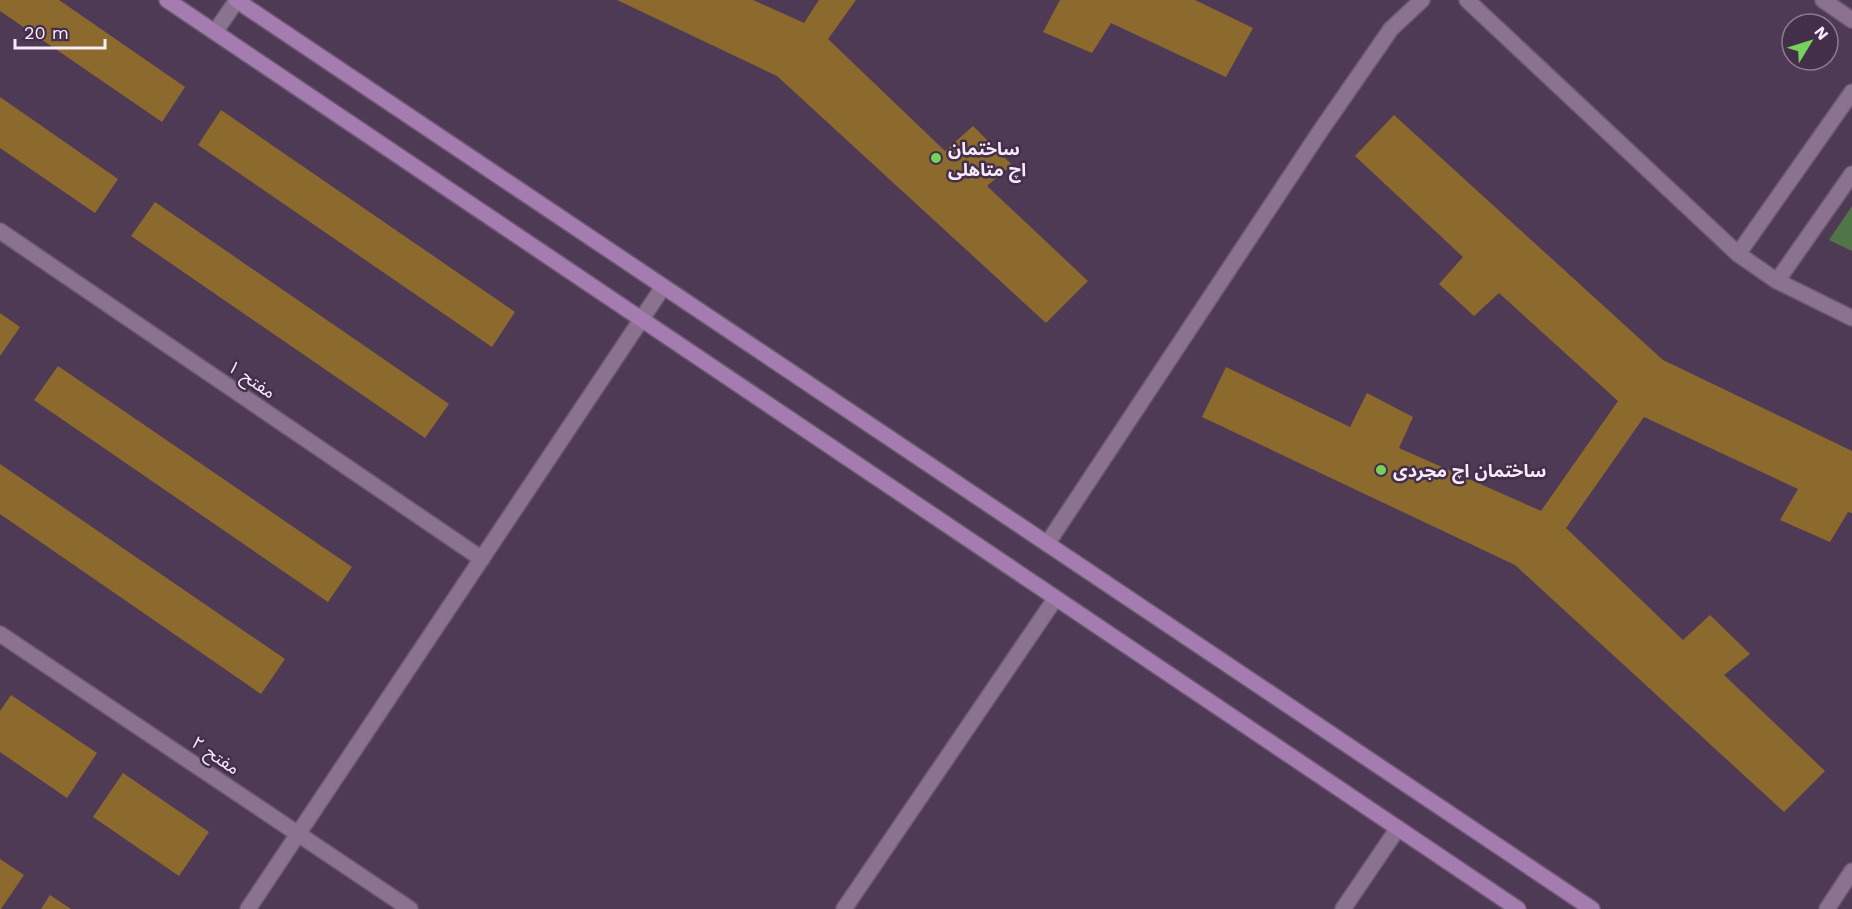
<svg xmlns="http://www.w3.org/2000/svg" width="1852" height="909" viewBox="0 0 1852 909" font-family="'Work Sans','Noto Sans Arabic',sans-serif">
<rect width="100%" height="100%" fill="#4f3a55"/>
<path fill="#527548" d="M1852 206V251L1829 240Z"/>
<path fill="#8c6a2e" d="M0 0H59L185 87 162 122 0 11Z
M617 0H753L804 23 819 0H856L828 39 945 151 973 126 1012 165 987 186 1088 281 1046 323 777 76Z
M1060 0H1195L1253 28 1226 77 1111 23 1092 53 1043 32Z
M0 97 118 179 95 213 0 148Z
M221 110 515 312 492 347 198 145Z
M1394 115 1663 360 1852 451V513L1848 512 1830 542 1780 520 1798 489 1644 417 1566 528 1683 640 1710 615 1750 654 1724 675 1825 771 1784 812 1515 565 1202 417 1226 367 1350 427 1367 393 1413 417 1399 448 1541 511 1618 401 1499 293 1474 316 1439 284 1463 257 1355 156Z
M155 202 449 404 425 438 131 236Z
M0 313 20 327 0 356Z
M58 366 352 567 328 602 34 400Z
M0 464 285 659 261 694 0 514Z
M11 695 97 753 67 798 0 752V711Z
M123 773 209 832 179 876 93 817Z
M0 859 24 875 1 909H0Z
M50 895 71 909H41Z"/>
<g fill="none" stroke-linecap="round" stroke-linejoin="round">
<defs>
<path id="street" d="M1467 0 1738 254 1777 281 1852 318
M1823 0 1852 20
M215 32 237 0
M0 231 482 559
M1738 254 1852 92
M1777 281 1852 174
M1047 544 1321 130 1391 29 1422 0
M0 634 410 909
M248 909 663 287
M844 909 1055 599
M1343 909 1398 828
M1827 909 1852 871"/>
<path id="secondary" d="M167 0 1518 909
M236 0 1592 909"/>
</defs>
<use href="#street" stroke="#6b5970" stroke-width="18"/>
<use href="#secondary" stroke="#6b5970" stroke-width="18"/>
<use href="#street" stroke="#8a7290" stroke-width="15"/>
<use href="#secondary" stroke="#a57cb0" stroke-width="15"/>
</g>
<g fill="#76d25a" stroke="#442f4a" stroke-width="2">
<circle cx="936" cy="158" r="6"/>
<circle cx="1381" cy="470" r="6"/>
</g>
<g text-anchor="middle" dominant-baseline="central" stroke-width="5" stroke-linejoin="round" paint-order="stroke">
<g font-size="18" font-weight="bold" fill="#f7eafb" stroke="#442f4a" text-anchor="start">
<text x="948" y="148">ساختمان<tspan x="948" dy="21">اچ متاهلی</tspan></text>
<text x="1393" y="470">ساختمان اچ مجردی</text>
</g>
<g font-size="18" fill="#f7eafb" stroke="#442f4a">
<text transform="translate(252 379) rotate(34)">مفتح ۱</text>
<text transform="translate(216 755) rotate(34)">مفتح ۲</text>
</g>
</g>
<g transform="translate(1810 42) rotate(52)"><circle r="28" fill="#442f4a" stroke="#8c7a91" stroke-width="1.5"/>
<path d="M0-4.5L10 22L0 15L-10 22Z" fill="#76d25a"/>
<text y="-9" font-size="16" font-weight="bold" text-anchor="middle" fill="#f7eafb">N</text>
</g>
<path d="M15 39v9h90v-9" fill="none" stroke="#f7eafb" stroke-width="3"/>
<text x="24" y="39" font-size="18" fill="#f7eafb" stroke="#442f4a" stroke-width="4.5" paint-order="stroke">20 m</text>
</svg>
